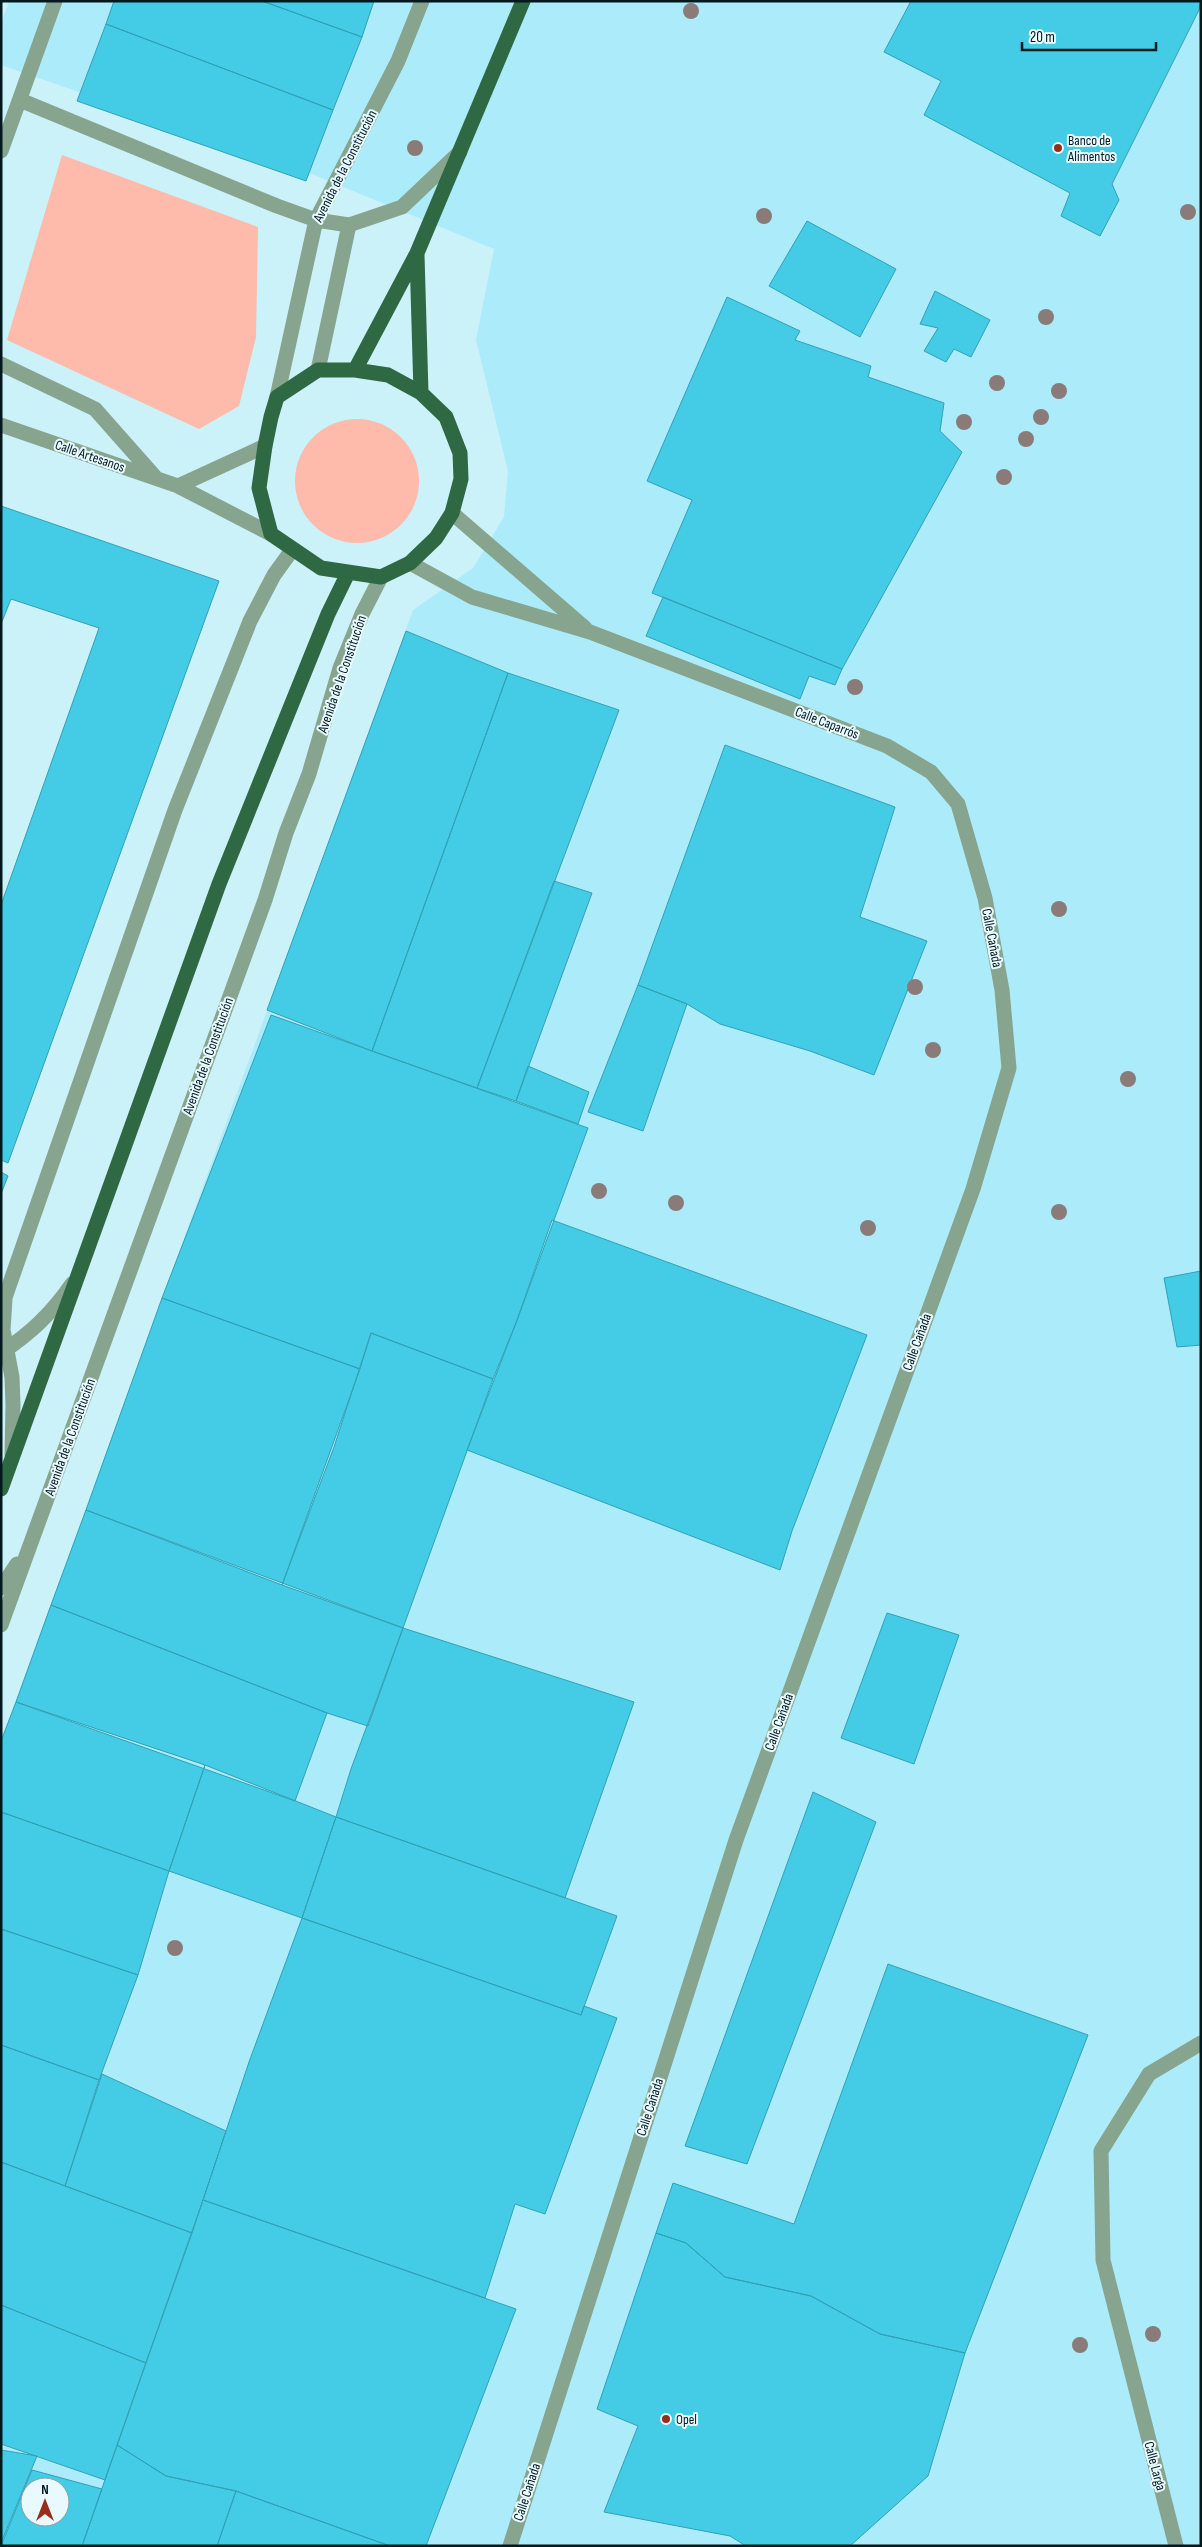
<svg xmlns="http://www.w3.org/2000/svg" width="1202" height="2547" viewBox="0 0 1202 2547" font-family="'Sofia Sans Condensed',sans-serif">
<rect width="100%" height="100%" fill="#cbf1f9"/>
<path fill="#acebfa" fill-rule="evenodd" d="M9 1H1201V2546H1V1741L413 610 473 568 504 517 508 471 476 340 494 249 290 165 1 65V23ZM30 2487H60V2517H30Z"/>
<path fill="#febaaa" d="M62 155 258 227 256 337 239 406 199 429 7 340Z
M295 481a62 62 0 1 1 124 0a62 62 0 1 1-124 0Z"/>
<path fill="#44cbe5" stroke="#31a1b6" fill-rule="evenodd" d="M114 1H262L362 37 333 110 106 24Z
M262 1H374L362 37Z
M911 1H1201L1199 10 1112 184 1119 200 1100 236 1061 216 1070 193 924 115 941 81 884 52Z
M106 24 333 110 306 181 77 101Z
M807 221 896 269 860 337 769 286Z
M935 291 990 320 971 357 954 349 946 362 924 351 938 328 920 324Z
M727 297 800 331 795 340 871 366 868 377 944 403 940 431 962 452 842 669 652 593 692 500 647 481Z
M1 506 219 581 8 1163 1 1160V905L99 628 11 599 1 624Z
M663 597 842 669 835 685 809 676 800 699 646 636Z
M406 631 508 673 372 1051 267 1010Z
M508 673 619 710 477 1088 372 1051Z
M725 745 895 807 860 917 927 941 874 1075 810 1051 720 1024 687 1004 638 985Z
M554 881 592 893 516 1101 477 1088Z
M638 985 687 1004 643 1131 588 1112Z
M271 1015 588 1128 516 1323 493 1379 371 1333 360 1369 162 1298Z
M528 1066 589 1092 578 1124 516 1101Z
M1 1172 8 1176 1 1194Z
M552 1220 867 1335 792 1531 780 1570 467 1450 516 1323Z
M1201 1271V1345L1177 1347 1164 1278Z
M162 1298 360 1369 282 1585 86 1510Z
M371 1333 493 1379 403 1628 282 1585 334 1447Z
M86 1510 403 1628 368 1726 327 1713 51 1605Z
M51 1605 327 1713 295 1801 16 1702Z
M887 1613 959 1635 914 1764 841 1738Z
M403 1628 634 1702 565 1898 336 1817 351 1769Z
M16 1702 205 1765 169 1871 1 1812V1741Z
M205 1765 336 1817 302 1918 169 1871Z
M813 1792 876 1822 747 2164 685 2146Z
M1 1812 169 1871 138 1975 1 1929Z
M336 1817 617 1916 581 2015 302 1918Z
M302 1918 581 2015 584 2006 617 2018 545 2214 515 2204 485 2298 203 2200 249 2062Z
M1 1929 138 1975 99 2080 1 2045Z
M888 1964 1088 2035 965 2353 880 2334 811 2296 725 2277 686 2243 656 2233 673 2183 794 2224Z
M1 2045 99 2080 65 2186 1 2162Z
M102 2074 226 2131 192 2233 65 2186Z
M1 2162 192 2233 146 2363 1 2305Z
M203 2200 516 2309 426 2546H390L236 2491 166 2476 117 2445Z
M656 2233 686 2243 725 2277 811 2296 880 2334 965 2353 928 2476 850 2546H746L730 2536 604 2512 638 2426 597 2409Z
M1 2305 146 2363 105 2480 1 2444Z
M117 2445 166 2476 236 2491 217 2546H82Z
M1 2450 37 2456 1 2543Z
M32 2470 102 2489 82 2546H1ZM30 2487H60V2517H30Z
M236 2491 390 2546H217Z"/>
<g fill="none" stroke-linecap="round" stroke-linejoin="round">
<path stroke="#86a48e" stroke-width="15" d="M20 100 277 206 316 220 349 225 402 207 460 152
M1 151 55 1
M1 364 95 409 156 478
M318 370 349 225
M277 397 316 220 398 61 422 1
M1 425 178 486 271 534
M178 486 265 446
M452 513 585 628
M410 563 472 597 590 632 887 746 931 772 958 804 985 898 1002 990 1009 1068 973 1189 736 1840 510 2546
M5 1299 3 1330 12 1377 13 1405 12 1455
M1 1309 175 810 250 621 274 575 292 550
M1 1353C31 1333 52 1313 72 1284
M1 1588 17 1564
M1 1625 265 900 286 833 309 774 340 668 362 614 381 577
M1176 2546 1103 2260 1101 2151 1149 2074 1201 2043"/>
<path stroke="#2f6944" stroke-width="15" d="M417 255 421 393
M318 370H355L388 375 421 393 446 417 460 453 461 479 452 513 436 538 410 563 381 577 321 568 271 534 259 488 265 446 271 417 277 397Z
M355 370 417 253 523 1
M1 1489 219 884 328 614 348 573"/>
</g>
<g fill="#8a7b78">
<circle cx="691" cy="11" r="8"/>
<circle cx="415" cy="148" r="8"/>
<circle cx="1188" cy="212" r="8"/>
<circle cx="764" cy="216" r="8"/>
<circle cx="1046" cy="317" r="8"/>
<circle cx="997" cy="383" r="8"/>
<circle cx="1059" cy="391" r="8"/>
<circle cx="1041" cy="417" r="8"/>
<circle cx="964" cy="422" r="8"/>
<circle cx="1026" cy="439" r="8"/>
<circle cx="1004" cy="477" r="8"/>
<circle cx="855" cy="687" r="8"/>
<circle cx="1059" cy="909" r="8"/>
<circle cx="915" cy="987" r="8"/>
<circle cx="933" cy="1050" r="8"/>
<circle cx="1128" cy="1079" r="8"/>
<circle cx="599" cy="1191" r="8"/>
<circle cx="676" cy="1203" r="8"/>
<circle cx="1059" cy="1212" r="8"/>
<circle cx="868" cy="1228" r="8"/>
<circle cx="175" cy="1948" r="8"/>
<circle cx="1153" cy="2334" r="8"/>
<circle cx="1080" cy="2345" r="8"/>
</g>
<g fill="#972e19" stroke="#e8faff" stroke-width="2">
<circle cx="1058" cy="148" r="5"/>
<circle cx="666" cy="2419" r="5"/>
</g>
<g text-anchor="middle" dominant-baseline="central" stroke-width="4" stroke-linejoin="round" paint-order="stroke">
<g font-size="14" fill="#03191e" stroke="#e8faff" text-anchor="start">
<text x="1068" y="140">Banco de<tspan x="1068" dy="16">Alimentos</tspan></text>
<text x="676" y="2419">Opel</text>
</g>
<g font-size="14" fill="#03191e" stroke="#e8faff">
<text transform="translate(345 166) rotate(-63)">Avenida de la Constitución</text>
<text transform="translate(90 456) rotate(19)">Calle Artesanos</text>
<text transform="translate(342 674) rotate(-71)">Avenida de la Constitución</text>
<text transform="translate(827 723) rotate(21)">Calle Caparrós</text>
<text transform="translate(992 938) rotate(79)">Calle Cañada</text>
<text transform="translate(208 1056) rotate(-70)">Avenida de la Constitución</text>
<text transform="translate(917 1342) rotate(-70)">Calle Cañada</text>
<text transform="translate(70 1437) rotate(-70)">Avenida de la Constitución</text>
<text transform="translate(779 1722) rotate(-70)">Calle Cañada</text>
<text transform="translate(650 2107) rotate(-72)">Calle Cañada</text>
<text transform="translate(1155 2466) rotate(75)">Calle Larga</text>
<text transform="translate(527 2492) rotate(-72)">Calle Cañada</text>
</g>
</g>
<rect width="1202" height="2547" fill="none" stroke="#03191e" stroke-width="5"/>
<g transform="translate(45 2502)"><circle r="24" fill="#e8faff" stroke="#8ca0a5"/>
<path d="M0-4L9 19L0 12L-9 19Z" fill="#972e19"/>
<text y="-8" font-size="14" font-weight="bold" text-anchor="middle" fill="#03191e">N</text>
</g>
<path d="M1022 42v8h134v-8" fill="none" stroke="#03191e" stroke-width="2.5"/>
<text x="1030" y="42" font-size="15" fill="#03191e" stroke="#e8faff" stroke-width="4" paint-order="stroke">20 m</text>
</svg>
